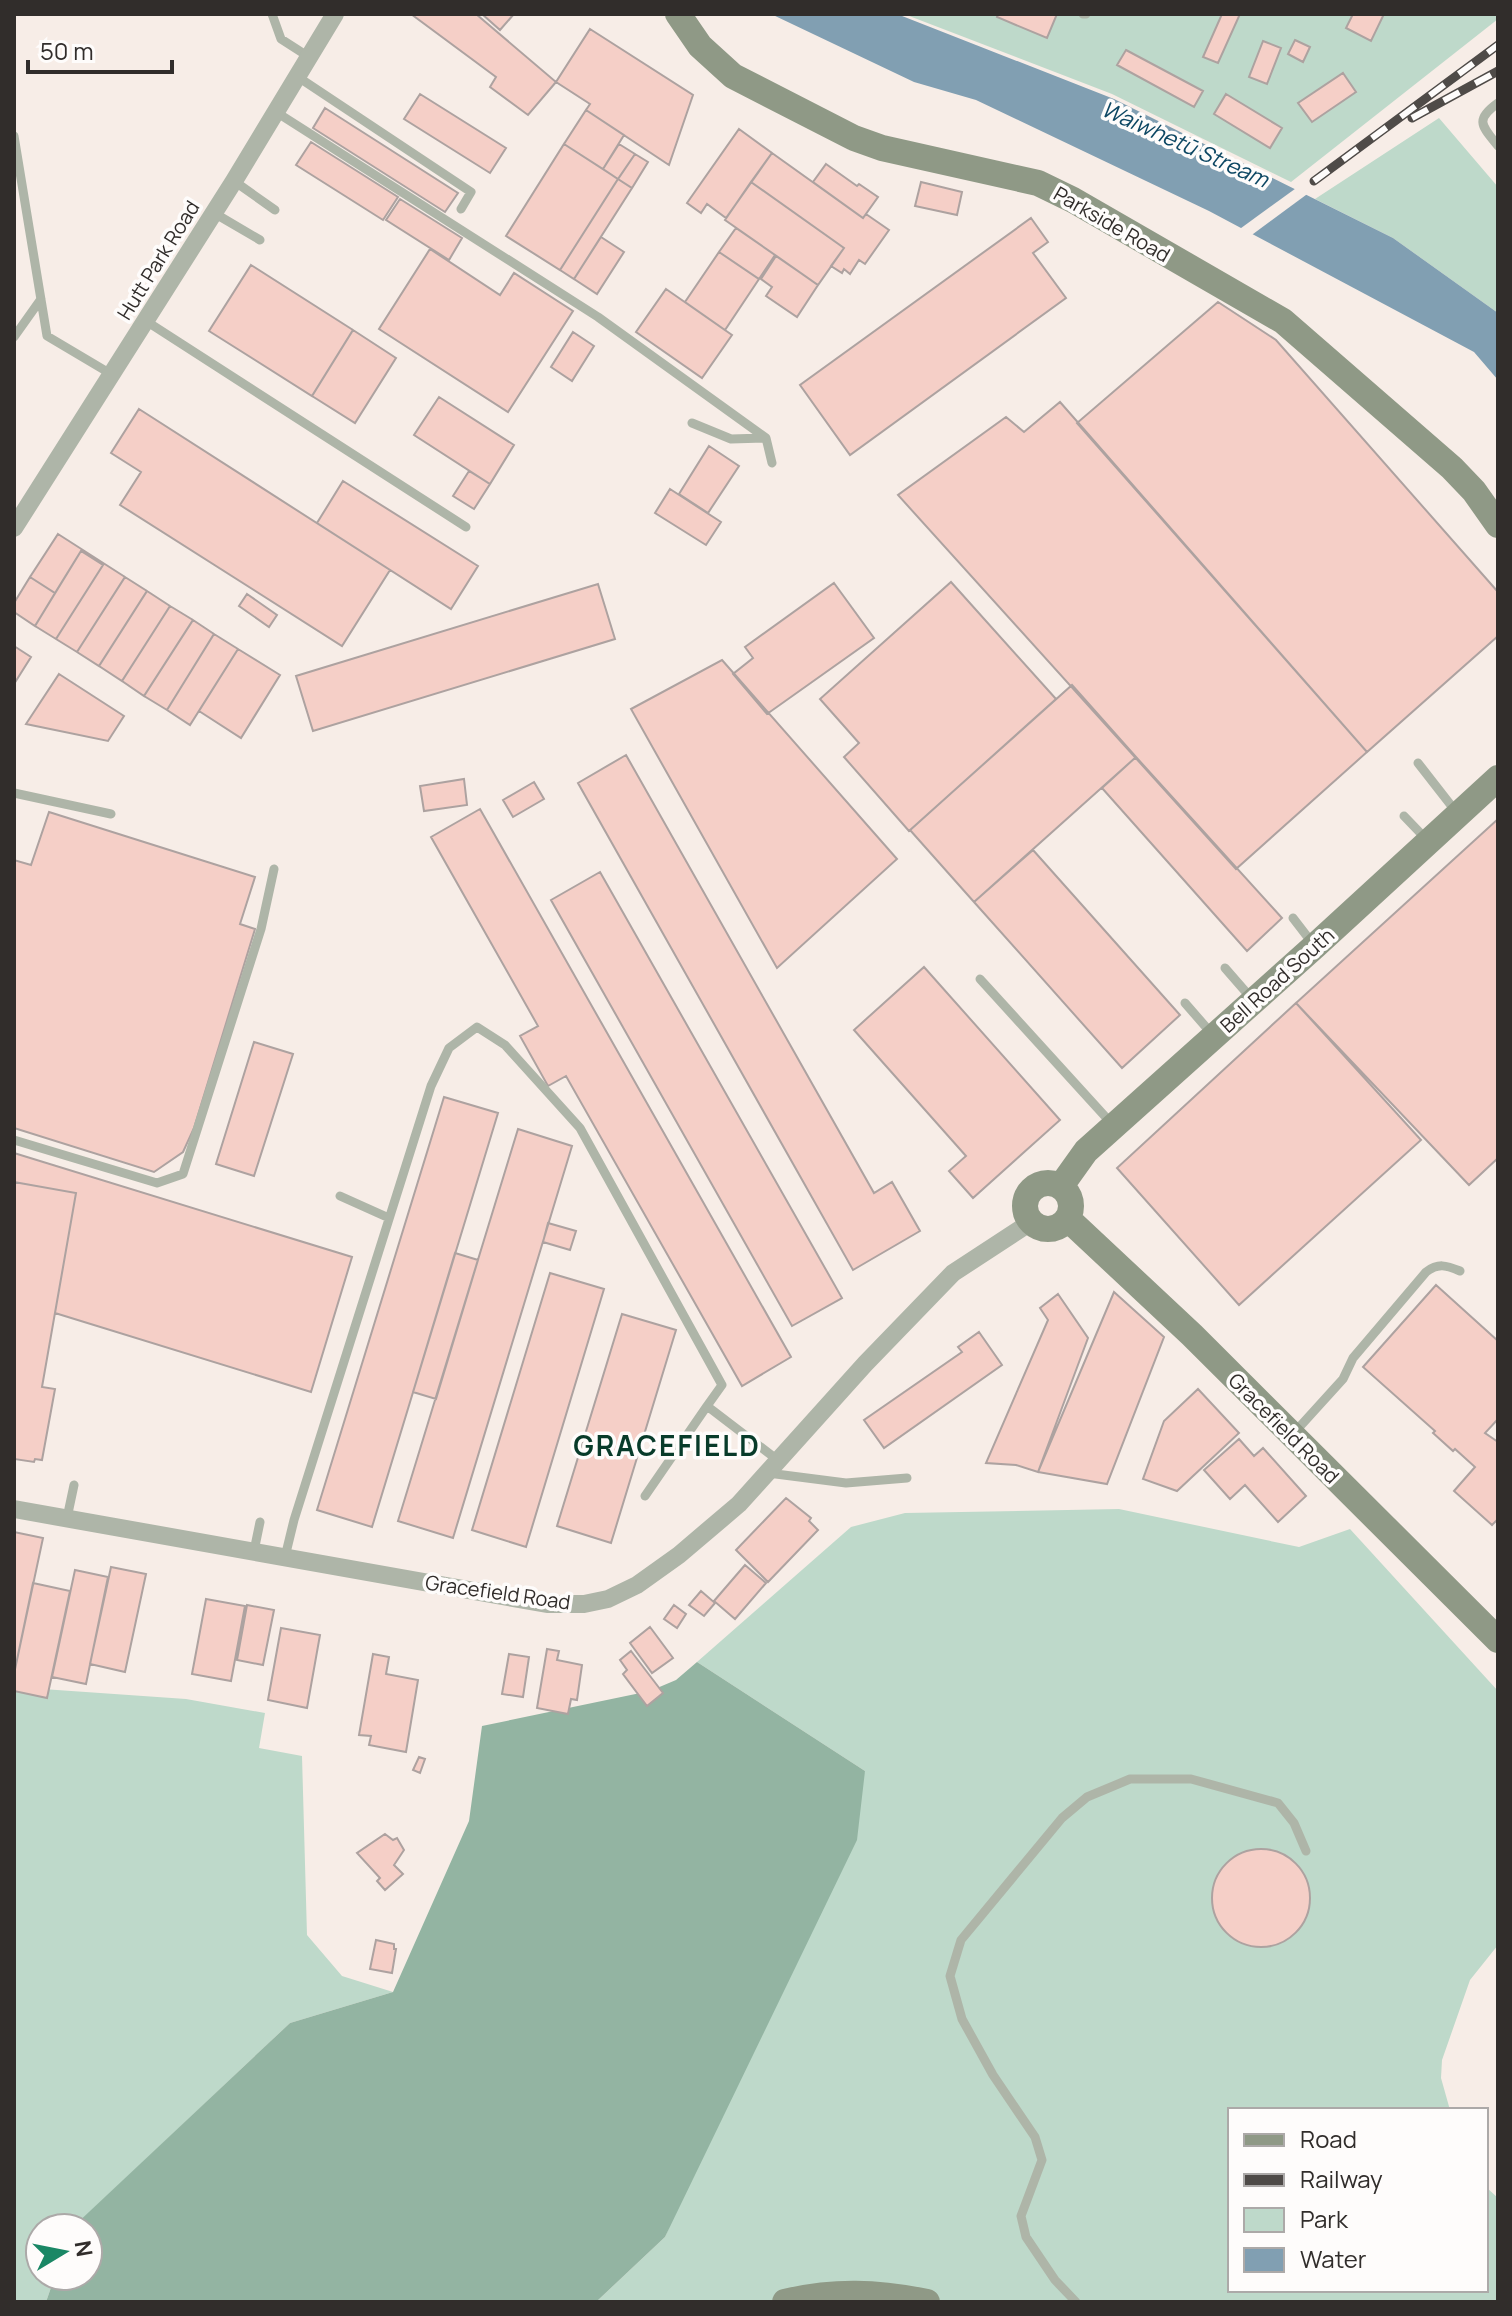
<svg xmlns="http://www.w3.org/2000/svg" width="1512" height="2316" viewBox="0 0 1512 2316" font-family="Manrope,sans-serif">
<rect width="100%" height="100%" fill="#f7ede7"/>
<path fill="#bed9ca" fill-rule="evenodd" d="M904 14H1498V19L1291 182 1112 94Z
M1439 118 1498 187V313L1393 238 1315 199Z
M1119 1509 1299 1547 1350 1529 1498 1691V1945L1470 1980 1442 2060 1441 2078 1450 2110H1230V2290H1486V2187L1498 2198V2302H596L665 2237 865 1771 697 1662 851 1527 905 1513ZM1259 1849C1292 1851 1319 1878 1308 1912 1303 1926 1292 1938 1279 1943 1211 1966 1183 1861 1259 1849Z
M14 1687 186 1699 265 1713 259 1748 302 1756 307 1935 342 1976 393 1992 290 2023 73 2228H40V2276H55L46 2302H14Z"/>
<path fill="#93b4a2" d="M697 1662 865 1771 857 1840 665 2237 596 2302H46L55 2276H88V2228L73 2227 290 2023 393 1992 469 1821 482 1726 650 1691 676 1680Z"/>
<path fill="#819fb2" d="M771 14H897L1114 99 1393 238 1498 313V380L1474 352 1209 211 976 100 914 82Z"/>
<path fill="#f7ede7" d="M1299 186 1310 192 1249 237 1237 231Z"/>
<path fill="#f5cfc7" stroke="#ada2a0" stroke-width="2" d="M411 14H476L556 82 528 115 490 87 496 77Z
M482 14H514L500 30Z
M998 14H1057L1047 38 997 17Z
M1222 14H1240L1218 63 1203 57Z
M1353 14H1384L1371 41 1346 28Z
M590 29 693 95 669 165 586 110 590 104 556 82Z
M1295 40 1310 47 1303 62 1288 54Z
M1263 41 1281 48 1267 84 1249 77Z
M1126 50 1203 91 1194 107 1117 65Z
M1343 73 1356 92 1312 122 1298 103Z
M420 94 506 148 490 173 404 119Z
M1226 94 1282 128 1270 148 1214 114Z
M325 108 458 193 445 212 313 128Z
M586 110 624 135 603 169 564 144Z
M739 129 772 153 726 218 707 204 701 213 687 203Z
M311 142 398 197 383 220 296 165Z
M564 144 618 179 560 270 506 236Z
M619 144 635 154 618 179 603 169Z
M772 153 863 218 866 214 889 230 865 264 859 260 850 274 844 269 842 273 831 266 844 248 751 182Z
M635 154 648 162 632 188 618 179Z
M826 164 857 186 859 184 878 197 863 218 813 182Z
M618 179 632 188 574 279 560 270Z
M751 182 844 248 818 285 725 220Z
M921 182 962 192 957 215 915 206Z
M400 199 462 238 449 260 386 220Z
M1031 218 1048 242 1033 253 1066 298 850 455 800 385Z
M736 228 775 255 759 279 719 252Z
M601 237 624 252 597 294 574 279Z
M430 249 500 295 514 273 573 311 508 412 379 329Z
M719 252 759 279 725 330 685 302Z
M776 256 818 285 797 317 766 296 772 287 761 279Z
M251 265 353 330 312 396 209 331Z
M666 289 732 335 702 378 636 332Z
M1218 302 1276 340 1498 592V636L1367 752 1077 423Z
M353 330 396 358 355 423 312 396Z
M573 332 594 346 572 381 551 367Z
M439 397 514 445 490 484 414 435Z
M1060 402 1367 752 1236 869 898 495 1006 417 1024 432Z
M139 409 390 570 342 646 120 505 141 472 111 453Z
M709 446 739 466 708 513 679 494Z
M469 471 490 484 474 509 453 496Z
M343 481 478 566 451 609 317 523Z
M670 489 721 522 706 545 655 513Z
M58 534 125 577 77 652 56 639 103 565 81 551 55 593 30 577Z
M81 551 103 565 56 639 35 626Z
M30 577 55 593 35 626 14 612V603Z
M125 577 147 591 99 666 77 652Z
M951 582 1056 699 909 831 844 757 859 743 820 699Z
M834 583 874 638 767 714 733 674 753 658 745 647Z
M598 584 615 639 313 731 296 676Z
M147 591 170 606 122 681 99 666Z
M247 594 277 615 269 627 239 606Z
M170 606 193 620 144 696 122 681Z
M193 620 214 634 167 710 144 696Z
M214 634 238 649 190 725 167 710Z
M14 646 31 657 14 684Z
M238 649 280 675 241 738 199 711Z
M722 660 897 859 777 968 631 709Z
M59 674 124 716 108 741 26 724Z
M1072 685 1136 757 974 902 910 830Z
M626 755 874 1193 892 1182 920 1231 853 1270 578 783Z
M1136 757 1282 918 1247 951 1102 788Z
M464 779 467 805 424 811 420 786Z
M534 782 544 799 513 817 503 800Z
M480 809 791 1357 742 1386 566 1076 548 1086 520 1036 538 1026 431 837Z
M49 812 255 877 240 924 255 929 194 1128 183 1152 154 1172 14 1128V860L31 865Z
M1498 819V1158L1469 1185 1296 1003Z
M1033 850 1180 1015 1122 1068 974 902Z
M600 872 842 1298 792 1326 551 900Z
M924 967 1060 1120 973 1198 949 1171 966 1156 854 1030Z
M1296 1003 1421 1140 1239 1305 1117 1168Z
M254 1042 293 1054 254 1176 216 1164Z
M444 1097 498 1113 372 1527 317 1510Z
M518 1129 572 1146 453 1538 398 1521Z
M14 1153 352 1257 311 1392 55 1313 76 1193 14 1182Z
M14 1182 76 1193 42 1387 55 1389 42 1460 35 1459 34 1462 14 1459Z
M548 1223 576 1231 570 1250 543 1242Z
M455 1253 478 1260 436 1399 413 1392Z
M550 1273 604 1289 526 1547 472 1530Z
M1436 1285 1498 1341V1419L1485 1433 1498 1442V1519L1492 1525 1454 1491 1475 1467 1455 1449 1453 1451 1433 1433 1435 1431 1363 1367Z
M1114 1292 1164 1337 1107 1484 1038 1472Z
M1058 1294 1088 1338 1038 1472 1016 1465 986 1463 1048 1320 1040 1308Z
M622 1314 676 1330 611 1543 557 1526Z
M979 1332 1002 1365 884 1448 864 1420 962 1352 958 1347Z
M1198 1389 1239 1433 1177 1491 1143 1479 1164 1421Z
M1239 1439 1254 1456 1263 1448 1306 1496 1278 1522 1245 1485 1230 1499 1204 1470Z
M786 1498 811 1518 809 1521 818 1530 768 1582 736 1550Z
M14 1532 43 1538 14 1674Z
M745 1565 766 1583 735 1619 714 1601Z
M111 1567 146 1574 125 1672 90 1664Z
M75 1570 108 1577 86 1684 52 1677Z
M33 1583 70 1591 47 1698 14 1691V1674Z
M701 1591 715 1603 704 1616 689 1605Z
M206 1599 245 1606 231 1681 192 1674Z
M247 1605 274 1610 263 1665 237 1660Z
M674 1605 686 1614 677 1628 664 1619Z
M650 1627 673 1658 652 1673 630 1643Z
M281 1628 320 1635 307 1708 268 1700Z
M547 1649 559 1651 557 1660 582 1665 577 1700 571 1699 568 1714 537 1708Z
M631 1651 663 1693 647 1706 623 1674 627 1670 620 1660Z
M373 1654 389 1657 386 1674 418 1680 406 1752 369 1745 371 1736 359 1735Z
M509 1654 529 1657 523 1697 502 1694Z
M419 1757 425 1759 420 1773 413 1770Z
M385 1834 393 1840 397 1838 404 1850 394 1865 403 1874 385 1890 377 1881 380 1878 357 1853Z
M1212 1898a49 49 0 1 1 98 0a49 49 0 1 1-98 0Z
M376 1940 394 1944V1949H396L392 1973 370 1969Z"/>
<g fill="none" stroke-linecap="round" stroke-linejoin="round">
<path stroke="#aeb5a8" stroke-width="9" d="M272 14 281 39 309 57
M1083 14H1086
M298 77 471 192 461 209
M1498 103C1474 120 1482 126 1498 146
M276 112 598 317 766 438 772 463
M14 136 47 336 111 374
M234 181 275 210
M214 213 260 240
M146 321 466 527
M14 337 41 299
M692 423 731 439 766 438
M1418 763 1457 813
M14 793 111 814
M1404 816 1427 840
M1293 918 1313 944
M1225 968 1252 999
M980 979 1112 1124
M1185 1003 1212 1034
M14 1140 157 1183 183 1174 261 929 274 869
M340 1196 389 1218
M1294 1433 1343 1379 1353 1358 1426 1272C1438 1263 1446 1265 1460 1271
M768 1473 846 1483 907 1478
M645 1496 707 1406
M67 1518 74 1485
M254 1551 260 1522
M285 1557 294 1520 431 1086 449 1048 477 1027 505 1045 580 1128 722 1385 707 1406 779 1461
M1076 2302 1055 2280 1026 2237 1021 2216 1042 2160 1035 2137 993 2075 962 2019 950 1976 961 1940 1062 1818 1087 1797 1130 1779H1191L1278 1803 1294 1823 1306 1851"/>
<path stroke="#aeb5a8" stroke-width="18" d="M14 528 234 181 335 14
M14 1509 547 1604H584L608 1599 637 1585 679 1555 739 1504 865 1364 953 1273 1031 1222"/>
<path stroke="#8f9986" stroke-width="26" d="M678 14 700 46 733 76 854 138 882 148 1038 183 1073 200 1283 321 1452 468 1474 491 1498 525
M1025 1206a23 23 0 1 1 46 0a23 23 0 1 1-46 0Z
M1061 1186 1086 1151 1315 946 1498 778
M1068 1219 1192 1335 1498 1640
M785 2302C834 2290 878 2292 927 2302"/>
<defs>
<path id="rail" d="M1412 118 1498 71
M1314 181 1498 45"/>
</defs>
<use href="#rail" stroke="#4f4b48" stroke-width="9"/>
<use href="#rail" stroke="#fefcfb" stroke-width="6" stroke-dasharray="18" stroke-linecap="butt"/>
</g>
<g text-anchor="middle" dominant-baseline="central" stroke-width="7" stroke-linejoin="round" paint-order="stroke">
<g font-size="20" fill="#312d2b" stroke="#fefcfb">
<text transform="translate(1112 224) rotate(30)">Parkside Road</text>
<text transform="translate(158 260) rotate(-58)">Hutt Park Road</text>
<text transform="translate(1277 980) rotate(-42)">Bell Road South</text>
<text transform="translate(1284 1428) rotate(45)">Gracefield Road</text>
<text transform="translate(498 1592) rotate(8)">Gracefield Road</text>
</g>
<g font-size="22" font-style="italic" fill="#0d4763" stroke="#fefcfb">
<text transform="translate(1185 144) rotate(24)">Waiwhetū Stream</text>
</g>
<g font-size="28" font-weight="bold" letter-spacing="2" fill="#083b2a" stroke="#fefcfb">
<text x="667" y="1445">GRACEFIELD</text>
</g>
</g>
<rect width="1512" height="2316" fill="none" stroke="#312d2b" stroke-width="32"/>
<rect x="1228" y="2108" width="260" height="184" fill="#fefcfb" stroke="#aca9a8" stroke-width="2"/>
<rect x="1244" y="2134" width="40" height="12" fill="#8f9986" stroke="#aca9a8" stroke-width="2"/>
<text x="1300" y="2148" font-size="24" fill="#312d2b">Road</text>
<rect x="1244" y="2174" width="40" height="12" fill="#4f4b48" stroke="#aca9a8" stroke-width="2"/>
<text x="1300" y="2188" font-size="24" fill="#312d2b">Railway</text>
<rect x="1244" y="2208" width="40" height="24" fill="#bed9ca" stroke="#aca9a8" stroke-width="2"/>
<text x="1300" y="2228" font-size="24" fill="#312d2b">Park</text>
<rect x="1244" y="2248" width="40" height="24" fill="#819fb2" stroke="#aca9a8" stroke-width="2"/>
<text x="1300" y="2268" font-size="24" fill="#312d2b">Water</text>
<g transform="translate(64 2252) rotate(80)"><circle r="38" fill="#fefcfb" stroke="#aca9a8" stroke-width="2"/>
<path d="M0-6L14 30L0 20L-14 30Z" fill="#1a8765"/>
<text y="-12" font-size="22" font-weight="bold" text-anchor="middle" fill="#312d2b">N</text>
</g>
<path d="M28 60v12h144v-12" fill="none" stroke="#312d2b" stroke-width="4"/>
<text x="40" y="60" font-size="24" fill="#312d2b" stroke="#fefcfb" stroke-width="6" paint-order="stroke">50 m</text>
</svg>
